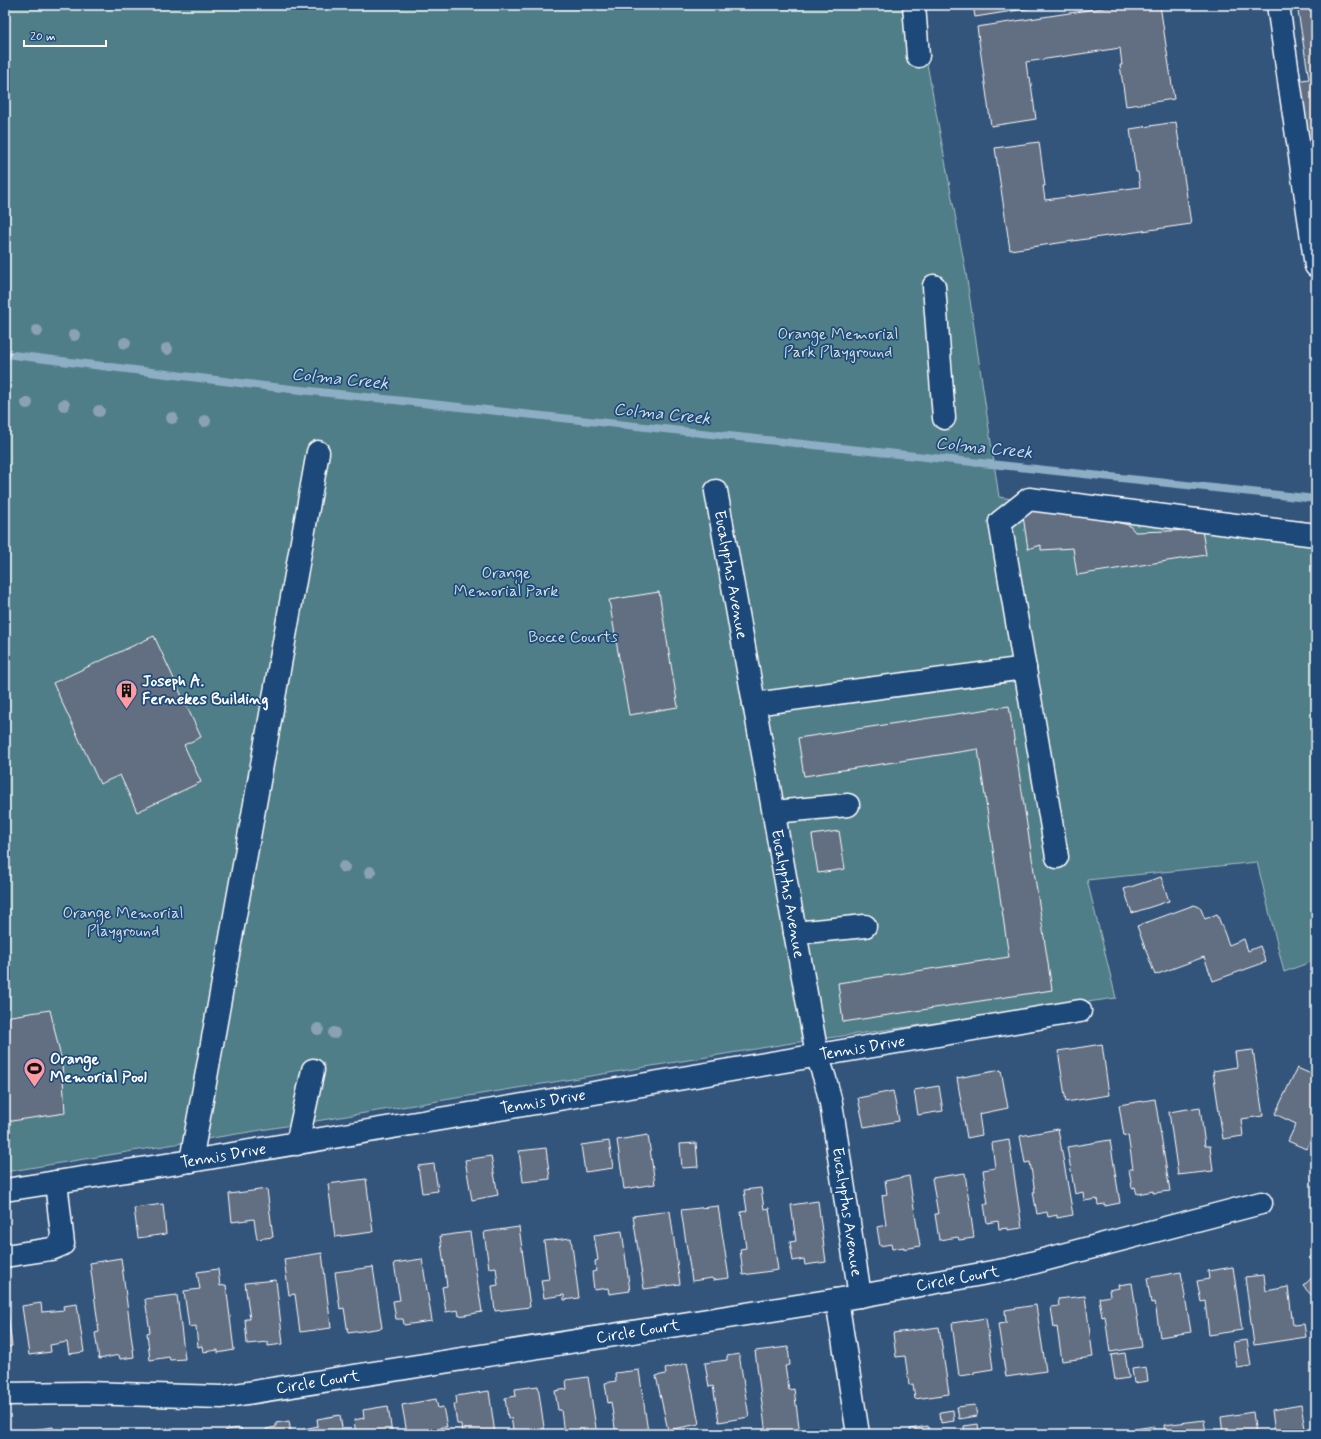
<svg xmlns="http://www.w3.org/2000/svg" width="1321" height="1439" viewBox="0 0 1321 1439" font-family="Mynerve,sans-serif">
<rect width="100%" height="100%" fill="#33557c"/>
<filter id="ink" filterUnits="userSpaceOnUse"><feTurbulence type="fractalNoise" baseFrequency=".025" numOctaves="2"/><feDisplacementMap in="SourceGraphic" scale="8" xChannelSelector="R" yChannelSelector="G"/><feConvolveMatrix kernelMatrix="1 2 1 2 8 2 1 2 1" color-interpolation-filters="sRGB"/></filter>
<g filter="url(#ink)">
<path fill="#507e88" stroke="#a8bec4" d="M5 5H916L966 273 999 497 1316 545V960L1284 972 1257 862 1087 880 1116 998 792 1043 5 1172Z"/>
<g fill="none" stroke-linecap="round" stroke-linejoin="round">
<path stroke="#8daec5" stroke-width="8" d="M5 354 264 386 1316 499"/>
</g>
<path fill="#626e81" stroke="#fff" d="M973 5H1050L975 17Z
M1122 5H1160L1174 99 1126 106 1120 65H1122L1120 48 1026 62 1028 77H1030L1036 119 991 126 977 27Z
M1297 5H1316V190L1296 81 1309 79Z
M1176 122 1191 224 1010 250 995 148 1039 142 1045 186H1043L1045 200 1140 187 1138 172H1136L1130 129Z
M1035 509 1066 512 1129 525 1135 532 1202 530 1206 555 1077 575 1073 548 1041 550V545L1028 549 1023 516 1028 511Z
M659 592 678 707 629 715 609 600Z
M154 636 201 737 184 745 201 782 137 812 120 775 100 784 53 683Z
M1009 706 1052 990 843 1022 838 983 1009 957 978 749 804 776 798 738Z
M839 831 845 869 818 873 812 835Z
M1161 877 1169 901 1132 913 1124 889Z
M1194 905 1200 907 1205 919 1217 914 1229 945 1244 939 1248 951 1260 946 1266 962 1213 981 1204 957 1155 975 1137 926Z
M50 1010 62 1062 65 1113 5 1122V1017Z
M1102 1044 1109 1095 1066 1102 1058 1051Z
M1253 1050 1263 1116 1241 1119 1243 1136 1223 1139 1213 1071 1237 1067 1235 1052Z
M1297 1068 1316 1076V1129L1306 1149 1288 1141 1296 1124 1275 1114Z
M1001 1070 1008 1108 979 1114 982 1135 967 1138 957 1078Z
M939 1086 943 1111 918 1115 914 1090Z
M893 1091 899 1121 864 1127 858 1098Z
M1155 1099 1170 1191 1153 1193V1191L1137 1194 1135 1187 1132 1188 1129 1169H1133L1128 1135 1124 1136 1119 1105Z
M1200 1107 1205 1146H1210L1213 1171 1178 1175 1169 1112Z
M1058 1129 1073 1215 1057 1218V1215L1048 1217 1047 1212 1037 1214 1033 1192H1035L1030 1162 1025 1163 1020 1136Z
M648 1135 655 1184 624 1189 617 1140Z
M1009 1140 1022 1228 1008 1230V1228L999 1229 998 1221 987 1223 984 1204H988L983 1170 995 1168 992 1143Z
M1110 1140 1120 1203 1105 1206V1204L1098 1205 1097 1199 1084 1201 1083 1192 1075 1194 1067 1147Z
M609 1141 613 1168 585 1172 581 1145Z
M696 1143 698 1167 682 1168 680 1144Z
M546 1148 550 1179 523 1182 519 1151Z
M491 1156 498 1195 472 1200 465 1160Z
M434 1164 438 1191 422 1193 418 1166Z
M965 1173 974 1238 959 1240 958 1237 939 1240 935 1214H938L932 1178Z
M909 1176 920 1246 904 1249V1247L892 1249 891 1244 880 1246 877 1227 886 1225 882 1195 887 1194 885 1181Z
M366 1179 373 1232 335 1237 328 1184Z
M761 1188 764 1209 769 1208 778 1270 743 1275 740 1249 746 1248 741 1212 747 1211 744 1190Z
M267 1189 273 1237 257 1239 254 1219 232 1222 229 1194Z
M818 1201 826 1262 805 1265 804 1259 793 1261 790 1242 796 1241 791 1205Z
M163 1204 166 1234 138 1238 134 1208Z
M718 1206 729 1278 713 1280 712 1278 692 1281 681 1210Z
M670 1211 680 1284 644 1289 633 1216Z
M519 1227 530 1307 495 1311 492 1286 498 1285 496 1267 489 1268 484 1232Z
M622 1231 630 1291 609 1294 608 1288 594 1290 592 1272 596 1271 595 1261 598 1260 594 1235Z
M470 1232 482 1312 459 1316 458 1310 446 1312 442 1287 447 1286 440 1236Z
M571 1238 579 1298 564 1300V1295L544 1298 541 1280 549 1279 544 1241Z
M1316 1252V1265L1309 1258Z
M322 1253 331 1328 300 1332 295 1294 289 1295 284 1259Z
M121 1258 134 1357 120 1359 119 1355 99 1359 95 1333 99 1332 90 1263Z
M422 1259 432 1321 404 1325 403 1319H396L393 1301 400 1300 394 1263Z
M373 1267 382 1328 348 1333 344 1308 340 1309 335 1272Z
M1233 1267 1242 1330 1209 1335 1205 1301 1201 1302 1197 1281 1209 1279 1208 1271Z
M218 1269 220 1286 226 1285 234 1350 218 1353V1350L203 1352 202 1346 198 1347 196 1326 189 1327 184 1291 200 1289 197 1272Z
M1181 1272 1191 1332 1160 1337 1155 1302 1151 1303 1147 1278Z
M1316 1274V1300L1303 1286Z
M1264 1275 1266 1291 1288 1287 1293 1325 1304 1324 1306 1337 1254 1345 1245 1277Z
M276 1280 283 1344 268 1346V1342L247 1344 245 1319H250L245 1283Z
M1132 1283 1142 1347 1110 1352 1105 1316 1102 1317 1099 1298 1110 1296 1109 1290 1119 1288 1118 1285Z
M177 1295 185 1359 170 1360 169 1357 150 1360 147 1333 150 1332 145 1299Z
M1085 1296 1093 1357 1062 1361 1057 1327 1054 1328 1051 1307 1059 1306 1058 1299Z
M41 1303 42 1312 64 1310 63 1306 77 1304 84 1352 69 1354 67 1342 50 1345 51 1352 29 1355 22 1306Z
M5 1305V1307H7L12 1346 5 1348Z
M1036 1305 1046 1371 1006 1377 998 1324 1006 1323 1005 1310Z
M986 1318 993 1369 974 1372V1374L959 1376 952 1323Z
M939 1327 949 1394 915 1399 913 1384 909 1385 905 1356 896 1357 893 1333Z
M1247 1340 1251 1366 1237 1368 1233 1342Z
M788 1347 790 1365 785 1366 789 1390 794 1389 800 1434H766L755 1351Z
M1125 1353 1129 1378 1115 1380 1111 1355Z
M739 1354 749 1417 719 1422 713 1386 709 1387 705 1363 727 1360V1356Z
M687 1363 699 1424 668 1430 656 1376 666 1374 665 1369Z
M1146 1367 1148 1381 1134 1383 1132 1369Z
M639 1370 648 1432 637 1434H616L611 1402 608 1403 605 1383 616 1381 615 1373Z
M588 1377 597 1434H564L561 1410H558L555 1391 567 1389 566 1380Z
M538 1386 545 1434H514L511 1418H508L505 1398 516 1396 515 1389Z
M489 1391 495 1434H462L461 1424H457L454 1404H457L456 1396Z
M436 1399 438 1408 443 1407 447 1427H441L443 1434H409V1432L407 1433 402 1405Z
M975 1405 977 1416 959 1419 957 1407Z
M1301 1405 1306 1434H1275L1272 1410Z
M388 1406 392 1434H356L354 1420 364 1418 363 1410Z
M953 1410 954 1421 941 1423 940 1412Z
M1253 1412 1256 1434H1223L1221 1417Z
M340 1415 343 1434H305L304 1429 318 1426 317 1419Z
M1204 1420 1206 1434H1165L1164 1425Z
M289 1421 291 1434H262L267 1433 266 1429 276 1427V1423Z
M978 1424 979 1434H965L964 1426Z
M928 1426 929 1434H911L910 1429Z
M1154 1426 1155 1434H1124L1123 1431Z
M53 1427 54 1434H17V1432Z
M241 1428 242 1434H222L226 1433 225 1430Z"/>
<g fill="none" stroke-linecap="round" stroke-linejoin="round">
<defs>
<g id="minor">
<path d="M914 5 918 56"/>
<path d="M1278 5 1316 266"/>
<path d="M934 286 944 418"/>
<path id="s1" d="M716 491 817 1055 825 1079 831 1103 860 1296"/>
<path d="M754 704 1025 668"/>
<path d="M774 812 848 805"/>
<path d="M1057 857 1000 522 1029 499 1316 535"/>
<path d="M795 933 865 926"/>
<path d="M297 1144 313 1070"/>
<path d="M191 1161 318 452"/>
<path id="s2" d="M5 1190 191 1161 1080 1011"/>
<path d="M5 1256 51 1249 63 1244 56 1182"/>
<path d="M837 1300 858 1434"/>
<path id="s3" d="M5 1394 85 1393 222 1397 860 1296 1009 1269 1261 1203"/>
</g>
</defs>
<use href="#minor" stroke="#fff" stroke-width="25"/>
<use href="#minor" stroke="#1f4a7a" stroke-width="22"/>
</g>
<g fill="#8ba1b4">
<circle cx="37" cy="331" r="6"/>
<circle cx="74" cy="335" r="6"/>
<circle cx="125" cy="343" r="6"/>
<circle cx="167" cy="349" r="6"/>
<circle cx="27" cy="403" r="6"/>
<circle cx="64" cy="405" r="6"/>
<circle cx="99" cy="411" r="6"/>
<circle cx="172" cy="418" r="6"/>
<circle cx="205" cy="421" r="6"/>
<circle cx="344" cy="867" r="6"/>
<circle cx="370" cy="872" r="6"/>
<circle cx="318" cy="1029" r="6"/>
<circle cx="334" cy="1033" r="6"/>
</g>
</g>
<defs>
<symbol id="building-pin" viewBox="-11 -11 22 30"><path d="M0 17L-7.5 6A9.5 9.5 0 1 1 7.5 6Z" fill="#ff9aa2" stroke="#1f4a7a"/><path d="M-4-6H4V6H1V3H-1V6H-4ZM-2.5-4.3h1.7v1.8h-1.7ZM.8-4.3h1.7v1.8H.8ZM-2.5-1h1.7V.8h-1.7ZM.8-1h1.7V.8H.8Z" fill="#111"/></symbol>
<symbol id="stadium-pin" viewBox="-11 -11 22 30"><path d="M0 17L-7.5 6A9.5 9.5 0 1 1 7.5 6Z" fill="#ff9aa2" stroke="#1f4a7a"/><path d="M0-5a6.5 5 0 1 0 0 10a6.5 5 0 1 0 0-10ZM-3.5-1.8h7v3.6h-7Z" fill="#111"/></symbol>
</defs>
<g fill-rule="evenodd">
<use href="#building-pin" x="114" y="678" width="25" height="34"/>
<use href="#stadium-pin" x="22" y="1056" width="25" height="34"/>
</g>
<g text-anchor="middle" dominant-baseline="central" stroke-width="3.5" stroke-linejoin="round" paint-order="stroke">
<g font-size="16" fill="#d3dfe1" stroke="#1f4a7a">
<text x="838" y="334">Orange Memorial<tspan x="838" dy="18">Park Playground</tspan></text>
<text x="506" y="573">Orange<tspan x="506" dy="18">Memorial Park</tspan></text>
<text x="573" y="637">Bocce Courts</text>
<text x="123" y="913">Orange Memorial<tspan x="123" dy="18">Playground</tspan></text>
</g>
<g font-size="16" fill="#fff" stroke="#1f4a7a">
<text stroke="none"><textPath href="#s1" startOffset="85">Eucalyptus Avenue</textPath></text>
<text stroke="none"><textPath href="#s1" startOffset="409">Eucalyptus Avenue</textPath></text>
<text stroke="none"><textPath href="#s2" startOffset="869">Tennis Drive</textPath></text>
<text stroke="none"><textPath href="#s2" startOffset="545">Tennis Drive</textPath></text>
<text stroke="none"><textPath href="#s2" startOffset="221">Tennis Drive</textPath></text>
<text stroke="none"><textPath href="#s1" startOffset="733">Eucalyptus Avenue</textPath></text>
<text stroke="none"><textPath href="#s3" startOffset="962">Circle Court</textPath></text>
<text stroke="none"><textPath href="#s3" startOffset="638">Circle Court</textPath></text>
<text stroke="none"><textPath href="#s3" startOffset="314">Circle Court</textPath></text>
</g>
<g font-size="16" font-weight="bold" fill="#fff" stroke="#1f4a7a" text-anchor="start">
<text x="142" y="681">Joseph A.<tspan x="142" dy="18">Fernekes Building</tspan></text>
<text x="50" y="1059">Orange<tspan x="50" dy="18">Memorial Pool</tspan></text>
</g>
<g font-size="17" font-style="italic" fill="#d0dde7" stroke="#1f4a7a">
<text transform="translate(340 379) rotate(6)">Colma Creek</text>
<text transform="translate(662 414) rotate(6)">Colma Creek</text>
<text transform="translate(984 448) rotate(6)">Colma Creek</text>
</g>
</g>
<rect width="1321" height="1439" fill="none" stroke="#1f4a7a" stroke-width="20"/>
<rect x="10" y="10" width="1301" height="1419" fill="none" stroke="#fff" stroke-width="1.5" filter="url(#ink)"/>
<path d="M24 40v6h82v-6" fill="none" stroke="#ffffff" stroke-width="2"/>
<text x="30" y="40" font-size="12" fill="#ffffff" stroke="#1f4a7a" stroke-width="3" paint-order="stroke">20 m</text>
</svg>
